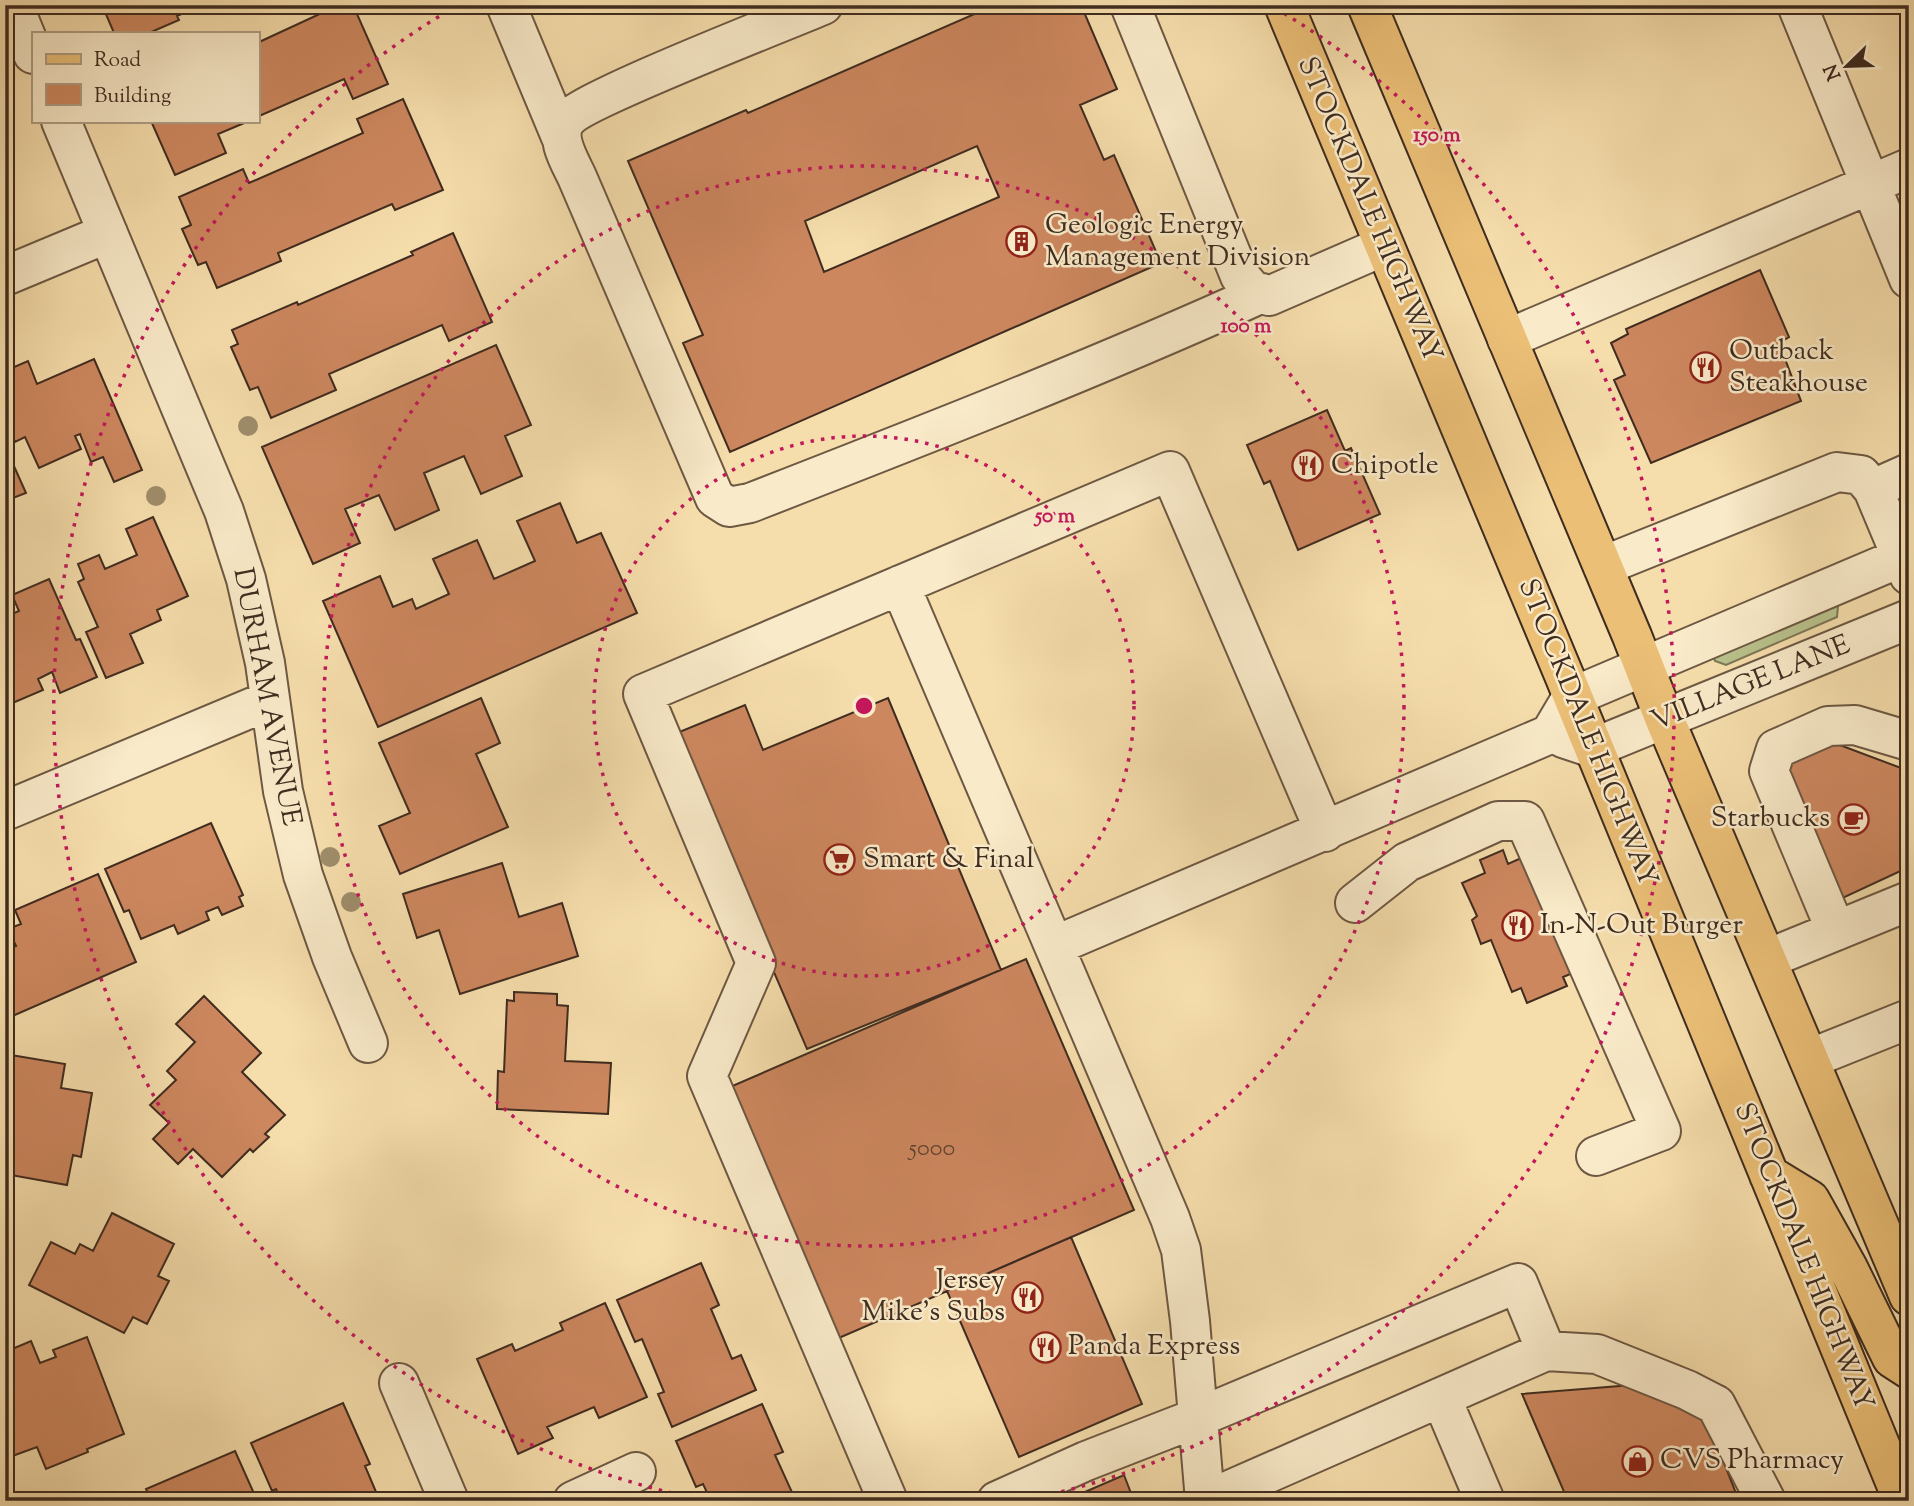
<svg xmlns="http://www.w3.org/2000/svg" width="1914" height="1506" viewBox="0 0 1914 1506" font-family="'Sorts Mill Goudy',serif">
<rect width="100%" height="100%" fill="#f6deac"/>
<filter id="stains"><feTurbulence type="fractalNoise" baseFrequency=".00286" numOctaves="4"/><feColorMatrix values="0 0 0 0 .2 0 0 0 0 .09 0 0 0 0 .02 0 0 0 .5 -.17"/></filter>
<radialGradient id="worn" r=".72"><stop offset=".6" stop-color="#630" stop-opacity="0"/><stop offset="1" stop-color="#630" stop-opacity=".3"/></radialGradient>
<path fill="#b9c28c" stroke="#7c7756" stroke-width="2" d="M1834 603 1838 606 1837 617 1726 665 1715 661 1713 656Z"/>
<path fill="#cd875f" stroke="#3f2c20" stroke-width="2" fill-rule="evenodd" d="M102 5H201L177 16 179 20 149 33H114Z
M339 5H353L388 84 353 99 344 79 257 117V43Z
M995 5H1081L1117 89 1080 105 1104 160 1114 155 1161 263 730 452 683 343 703 335 628 161 746 110 748 113ZM977 146 999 197 824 272 805 221Z
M403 99 443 190 395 210 392 204 278 253 281 261 217 288 206 262 198 265 182 229 191 225 179 197 243 169 249 183 363 133 357 119Z
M151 121H249L218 134 226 153 175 175Z
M453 233 492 322 449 341 442 325 329 374 336 390 271 418 258 387 250 390 231 347 238 344 232 330 297 302 298 305 413 255 411 252Z
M1760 270 1789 337 1779 343 1801 401 1651 463 1614 380 1625 375 1611 343 1628 334 1626 329Z
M496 345 531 425 505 436 522 476 481 494 464 456 424 473 439 510 395 530 379 495 345 509 360 543 313 564 262 447Z
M94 359 142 470 114 482 103 457 91 462 80 434 75 436 81 449 39 468 25 437 15 442 5 421V371L28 361 37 384Z
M1327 410 1345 451 1351 448 1380 514 1298 550 1270 481 1264 484 1247 445Z
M5 446 26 493 5 501Z
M560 503 577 543 601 533 637 613 378 727 323 601 380 576 393 607 412 599 416 609 449 594 433 559 477 540 494 579 535 561 517 521Z
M153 517 188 596 157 610 161 620 130 634 143 663 106 678 86 632 98 627 78 582 84 579 78 564 99 555 105 569 137 555 126 529Z
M49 579 76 640 80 639 97 677 60 693 52 672 38 679 43 690 8 705 5 699V617L19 611 12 595Z
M481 698 500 743 476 754 508 827 400 874 379 826 410 813 379 743Z
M888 698 1001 970 807 1049 672 735 745 705 763 750Z
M1829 741 1909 771V867L1834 902 1775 767Z
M211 823 243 895 239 897 243 906 222 915 218 907 206 912 209 920 178 934 174 925 141 939 129 910 124 912 105 869Z
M1503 850 1508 864 1530 854 1580 970 1563 977 1567 986 1527 1003 1521 988 1512 992 1491 940 1481 944 1472 920 1477 916 1462 883 1485 873 1480 860Z
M502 863 519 917 562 903 578 956 460 994 439 930 417 938 403 894Z
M98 874 136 962 8 1018 5 1012V971L11 968 5 950 16 946 8 929 21 924 15 910Z
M1026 959 1134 1210 839 1338 730 1087Z
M514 992 557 994V1005L568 1006 565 1061 611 1063 608 1114 497 1109 498 1071 504 1072 507 1000 514 1001Z
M204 996 261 1053 242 1072 285 1115 265 1134 269 1137 253 1152 250 1149 222 1177 193 1149 178 1164 153 1139 169 1123 150 1105 176 1080 167 1071 195 1042 176 1024Z
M5 1054 65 1064 61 1088 92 1093 81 1157 73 1155 67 1185 5 1174Z
M112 1213 174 1244 158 1276 169 1281 147 1324 133 1317 124 1333 29 1285 51 1242 75 1254 80 1244 93 1251Z
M1071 1237 1142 1404 1019 1457 947 1291Z
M701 1263 719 1305 711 1309 732 1359 741 1355 756 1390 672 1427 658 1394 664 1392 642 1339 635 1342 617 1300Z
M605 1303 647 1397 599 1418 594 1407 547 1427 553 1438 518 1454 477 1359 512 1344 515 1351 563 1330 560 1323Z
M87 1337 124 1434 87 1449 88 1452 46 1469 37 1447 7 1458 5 1453V1352L31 1341 40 1363 56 1357 53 1350Z
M1695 1374 1725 1387 1708 1422 1739 1501H1568L1522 1394 1632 1385Z
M343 1403 370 1464 365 1466 379 1499 384 1497 385 1501H281L276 1489 272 1491 251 1443Z
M762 1404 783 1452 775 1455 795 1499 799 1497 801 1501H711L703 1484 696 1487 676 1441Z
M235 1451 256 1498 250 1501H151L146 1489Z
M1124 1475 1134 1501H1064Z"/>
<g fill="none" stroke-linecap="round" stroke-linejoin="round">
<defs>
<path id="minor" d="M13 5 33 54
M506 5 561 137
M823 5C786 21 578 101 565 122 555 138 570 162 577 177L715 498 729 507 750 503C922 436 1094 369 1262 293
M1130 5 1240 276 1253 291 1269 296 1384 246
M1797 5 1909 279
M61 121 224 511 246 579 265 663 283 791 303 875 332 957 368 1043
M5 276 108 233
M1507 339 1909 168
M1873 489 1909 473
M1603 566 1837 472 1861 475 1873 489 1909 575
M900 585 1170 1218 1181 1250 1190 1321 1205 1501
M1563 738 1593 748 1909 619
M5 811 270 700
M1355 903 1407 862 1498 821H1525L1661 1131 1596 1156
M1836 931 1769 771 1776 749 1828 726 1855 725 1909 741
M1054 946 1550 734 1572 697 1909 554
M1767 959 1909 901
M1809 1059 1909 1019
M1546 1351 1597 1354 1687 1390 1716 1405 1766 1501
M399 1383 449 1501
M1441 1397 1485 1501
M573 1501 636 1472
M888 1501 707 1076 756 963 643 694 1170 471 1325 832
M997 1501 1086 1461 1199 1417 1518 1283 1546 1351 1205 1501"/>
<path id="major" d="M1284 5 1564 675 1903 1501
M1367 5 1632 636 1665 720 1909 1296
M1769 1175 1810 1200 1848 1268 1892 1358 1909 1369"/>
</defs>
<use href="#minor" stroke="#6d5843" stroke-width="42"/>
<use href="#major" stroke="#3f2c20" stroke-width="42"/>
<use href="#minor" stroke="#f9eac9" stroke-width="38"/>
<use href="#major" stroke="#ebbf76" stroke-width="38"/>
</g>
<g fill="#9f8d6b">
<circle cx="248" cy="426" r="10"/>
<circle cx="156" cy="496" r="10"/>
<circle cx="330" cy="857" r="10"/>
<circle cx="351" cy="902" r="10"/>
</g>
<g fill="none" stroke="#c2185b" stroke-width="3.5" stroke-dasharray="3.5 7">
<circle cx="864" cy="706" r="270"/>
<circle cx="864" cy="706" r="540"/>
<path d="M703 1500A810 810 0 0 1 453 8M1275 8A810 810 0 0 1 1025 1500"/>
</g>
<defs>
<symbol id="building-ring" viewBox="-11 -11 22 22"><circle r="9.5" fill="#f9eac9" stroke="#8f2418" stroke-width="1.5"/><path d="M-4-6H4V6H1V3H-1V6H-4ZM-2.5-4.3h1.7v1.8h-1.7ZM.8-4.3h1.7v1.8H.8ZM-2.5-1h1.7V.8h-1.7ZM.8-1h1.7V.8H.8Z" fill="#8f2418"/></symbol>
<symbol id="restaurant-ring" viewBox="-11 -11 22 22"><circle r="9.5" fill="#f9eac9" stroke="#8f2418" stroke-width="1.5"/><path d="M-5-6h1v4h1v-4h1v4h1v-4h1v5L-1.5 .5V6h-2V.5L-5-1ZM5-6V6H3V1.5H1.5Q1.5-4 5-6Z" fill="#8f2418"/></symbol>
<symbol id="cafe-ring" viewBox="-11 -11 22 22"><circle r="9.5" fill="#f9eac9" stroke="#8f2418" stroke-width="1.5"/><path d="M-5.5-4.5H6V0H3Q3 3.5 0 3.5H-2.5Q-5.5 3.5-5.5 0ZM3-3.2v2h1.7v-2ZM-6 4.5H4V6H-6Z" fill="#8f2418"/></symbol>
<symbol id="supermarket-ring" viewBox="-11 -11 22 22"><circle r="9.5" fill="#f9eac9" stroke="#8f2418" stroke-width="1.5"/><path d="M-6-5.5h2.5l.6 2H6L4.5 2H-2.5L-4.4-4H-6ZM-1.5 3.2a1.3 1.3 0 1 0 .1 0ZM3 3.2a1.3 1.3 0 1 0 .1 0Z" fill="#8f2418"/></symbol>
<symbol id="shop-ring" viewBox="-11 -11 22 22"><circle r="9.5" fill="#f9eac9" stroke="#8f2418" stroke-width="1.5"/><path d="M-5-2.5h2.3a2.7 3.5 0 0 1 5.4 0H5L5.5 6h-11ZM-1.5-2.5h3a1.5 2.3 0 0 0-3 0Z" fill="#8f2418"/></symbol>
</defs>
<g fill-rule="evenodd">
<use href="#building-ring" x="1004" y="224" width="35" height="35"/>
<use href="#restaurant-ring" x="1688" y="350" width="35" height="35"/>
<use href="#restaurant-ring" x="1290" y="448" width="35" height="35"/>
<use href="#cafe-ring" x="1836" y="802" width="35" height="35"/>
<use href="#supermarket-ring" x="822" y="842" width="35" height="35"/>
<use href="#restaurant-ring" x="1500" y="908" width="35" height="35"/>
<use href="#restaurant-ring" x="1010" y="1280" width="35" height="35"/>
<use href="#restaurant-ring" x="1028" y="1330" width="35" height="35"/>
<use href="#shop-ring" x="1620" y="1444" width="35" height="35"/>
</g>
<g text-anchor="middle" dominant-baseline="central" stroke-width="5" stroke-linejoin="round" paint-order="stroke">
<g font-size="24" fill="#624330">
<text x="932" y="1149">5000</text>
</g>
<g font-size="28" fill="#3f2c20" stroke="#f9eac9">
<text transform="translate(1369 210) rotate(67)">STOCKDALE HIGHWAY</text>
<text transform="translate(1751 684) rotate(-22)">VILLAGE LANE</text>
<text transform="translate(266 697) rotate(79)">DURHAM AVENUE</text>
<text transform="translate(1587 733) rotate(68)">STOCKDALE HIGHWAY</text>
<text transform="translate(1803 1257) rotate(68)">STOCKDALE HIGHWAY</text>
</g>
<g font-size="28" fill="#3f2c20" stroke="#f9eac9" text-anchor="start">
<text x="1045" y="226">Geologic Energy<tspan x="1045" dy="32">Management Division</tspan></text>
<text x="1729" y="352">Outback<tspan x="1729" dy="32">Steakhouse</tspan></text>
<text x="1331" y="466">Chipotle</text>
<text x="1830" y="819" text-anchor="end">Starbucks</text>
<text x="863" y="860">Smart &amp; Final</text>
<text x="1540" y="926">In-N-Out Burger</text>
<text x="1005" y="1281" text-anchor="end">Jersey<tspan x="1005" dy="32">Mike's Subs</tspan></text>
<text x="1068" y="1347">Panda Express</text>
<text x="1660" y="1461">CVS Pharmacy</text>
</g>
</g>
<circle cx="864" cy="706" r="10" fill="#c2185b" stroke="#f9eac9" stroke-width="3.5"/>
<g font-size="21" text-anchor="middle" font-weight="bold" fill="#c2185b" stroke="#f9eac9" stroke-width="5" stroke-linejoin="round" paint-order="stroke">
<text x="1437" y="141">150 m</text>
<text x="1246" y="332">100 m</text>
<text x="1055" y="522">50 m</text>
</g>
<rect width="1914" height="1506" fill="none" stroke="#f6deac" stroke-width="28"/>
<rect x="7" y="7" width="1900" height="1492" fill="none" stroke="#3f2c20" stroke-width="3.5"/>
<rect x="14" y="14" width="1886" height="1478" fill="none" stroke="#3f2c20" stroke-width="2"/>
<rect x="32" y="32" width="228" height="91" fill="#f9eac9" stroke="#af9e85" stroke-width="2"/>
<rect x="46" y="54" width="35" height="10" fill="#ebbf76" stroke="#af9e85" stroke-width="2"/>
<text x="94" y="66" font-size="21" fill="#3f2c20">Road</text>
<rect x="46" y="84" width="35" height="21" fill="#cd875f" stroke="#af9e85" stroke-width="2"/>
<text x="94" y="102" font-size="21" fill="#3f2c20">Building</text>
<g transform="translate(1847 66) rotate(247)" stroke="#f9eac9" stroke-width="5" paint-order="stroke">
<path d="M0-5L12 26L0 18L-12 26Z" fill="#3f2c20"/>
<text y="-10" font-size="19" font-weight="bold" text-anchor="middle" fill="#3f2c20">N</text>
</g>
<rect width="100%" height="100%" filter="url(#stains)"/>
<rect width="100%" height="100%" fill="url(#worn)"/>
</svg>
